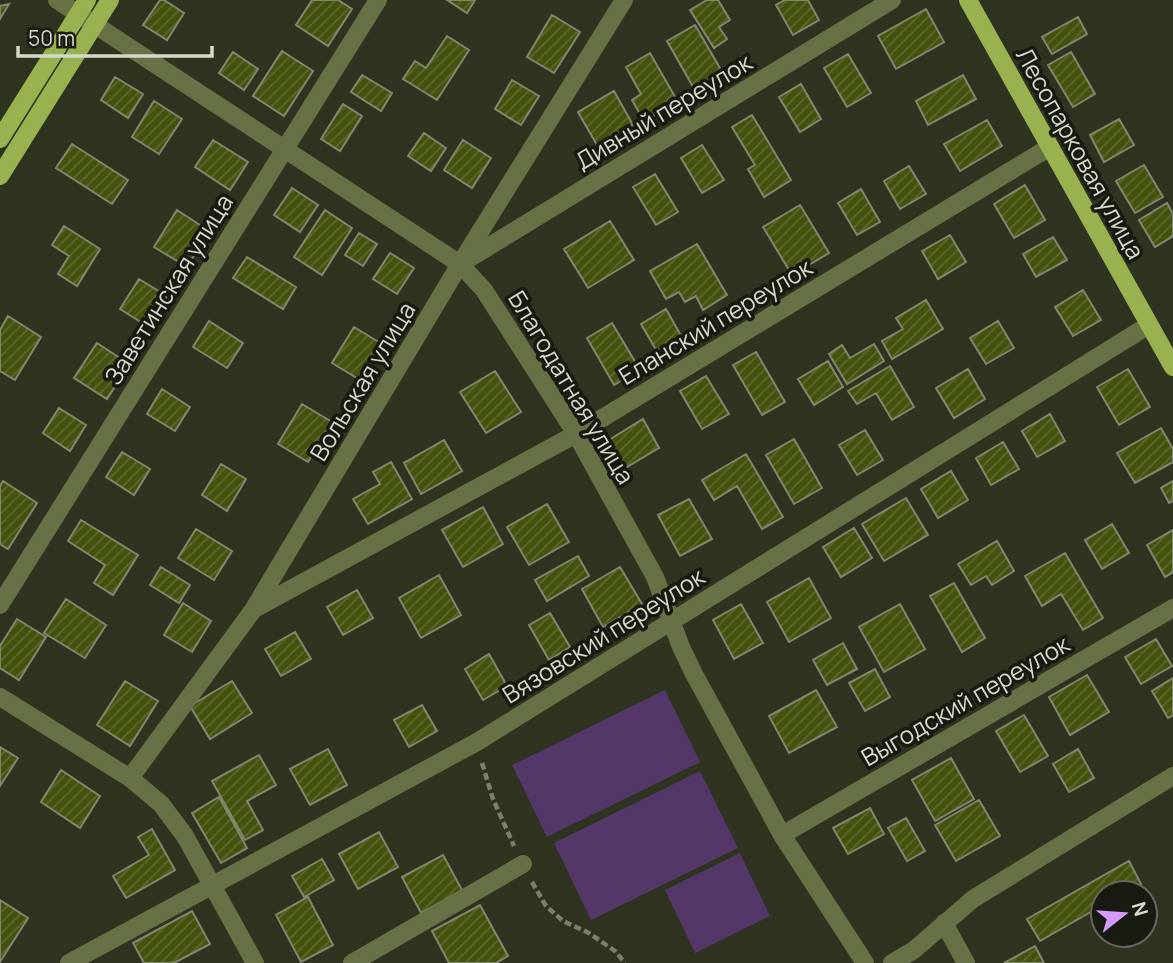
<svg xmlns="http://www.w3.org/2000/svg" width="1173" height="963" viewBox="0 0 1173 963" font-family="Manrope,sans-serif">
<defs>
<pattern id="building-hatch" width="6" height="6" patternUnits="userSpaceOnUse" patternTransform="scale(1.75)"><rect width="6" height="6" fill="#43520c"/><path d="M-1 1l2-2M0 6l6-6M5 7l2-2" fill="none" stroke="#5d6a2e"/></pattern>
</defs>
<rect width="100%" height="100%" fill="#2e3420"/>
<path fill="#543769" d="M665 690 700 762 547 837 512 765Z
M700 771 738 848 591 920 554 843Z
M740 853 770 916 695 953 665 890Z"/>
<path fill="url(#building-hatch)" stroke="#80876f" stroke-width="2" d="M160 0H164L184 13 167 40 143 25Z
M312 0H338L352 9 328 46 296 25Z
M447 0H475L467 13Z
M707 0H718L730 20 719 27 727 39 714 48 690 10Z
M785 0H808L819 20 793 35 776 5Z
M9 4 0 19V6Z
M926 9 944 42 896 69 878 36Z
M552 15 580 32 554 73 527 57Z
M1078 17 1087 34 1052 54 1042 37Z
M695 25 724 75 696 92 667 41Z
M447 36 469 50 437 100 403 79 415 61 426 68Z
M282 51 313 71 284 116 253 96Z
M233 52 258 69 244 90 219 73Z
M1071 52 1095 94 1073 107 1048 65Z
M650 53 678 102 644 121 632 100 641 94 626 67Z
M848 54 871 93 847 107 824 68Z
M362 75 392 93 381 111 351 92Z
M963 75 976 99 928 125 916 101Z
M115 77 143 94 128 118 101 100Z
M512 80 539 96 521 125 495 109Z
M801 84 821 119 800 132 779 97Z
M614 91 633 125 597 145 578 112Z
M154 101 182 119 159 154 132 137Z
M343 104 362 116 340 151 321 139Z
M752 115 791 180 764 197 748 169 755 165 732 127Z
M1119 119 1134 145 1104 162 1090 135Z
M987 120 1002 146 960 171 944 144Z
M424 133 446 148 431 171 408 156Z
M213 140 248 162 230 190 195 167Z
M463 140 491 158 472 188 444 170Z
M72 144 128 180 112 204 56 168Z
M702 145 724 180 702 193 681 158Z
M1144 165 1163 197 1135 213 1116 181Z
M909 166 926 194 900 209 884 181Z
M655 174 678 212 656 225 633 187Z
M1025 185 1045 220 1014 238 994 204Z
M292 188 318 205 300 232 274 215Z
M861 189 880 222 857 235 838 203Z
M1167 203 1173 214V236L1155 247 1139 220Z
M800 205 829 253 792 275 763 227Z
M177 210 209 231 187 267 154 247Z
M325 210 352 228 322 275 294 257Z
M610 221 634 260 588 288 564 249Z
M64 226 100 249 77 286 58 274 69 256 52 245Z
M359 233 377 244 363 266 345 255Z
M950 235 966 262 938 279 922 251Z
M1053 237 1067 260 1036 277 1023 254Z
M697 244 727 295 703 310 696 296 685 302 679 292 666 299 650 271Z
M390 253 414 268 397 294 373 279Z
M247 257 296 287 283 309 233 278Z
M139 279 167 296 149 327 120 309Z
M1083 290 1101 320 1073 336 1055 307Z
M926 300 943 329 892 359 882 341 903 329 896 318Z
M666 309 684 341 659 355 641 324Z
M8 316 41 337 15 380 0 371V330Z
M209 321 243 343 227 368 193 347Z
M998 321 1014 348 986 364 970 338Z
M612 323 640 370 614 385 587 338Z
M354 327 382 344 360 380 332 363Z
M97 343 129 364 107 399 74 378Z
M874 344 884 361 847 384 829 354 842 345 850 358Z
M756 352 785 402 762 415 733 365Z
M828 361 843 387 814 405 798 379Z
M890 366 914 407 892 420 876 393 857 404 848 391Z
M968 369 985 399 954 418 936 388Z
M1128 369 1150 407 1119 425 1097 387Z
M495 371 521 412 486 433 460 392Z
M706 376 729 414 702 429 680 391Z
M162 389 190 407 175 431 147 414Z
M302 404 332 422 308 462 278 444Z
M59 408 86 425 70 451 43 433Z
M1050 414 1065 441 1037 457 1022 431Z
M643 419 659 448 625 468 609 440Z
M1161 428 1173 449V462L1135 483 1117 453Z
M865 430 883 460 857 475 839 445Z
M794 439 822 488 794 504 766 455Z
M444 440 462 471 421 494 404 463Z
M1003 442 1019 469 991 485 976 458Z
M122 452 150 469 134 495 106 477Z
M746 454 783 517 762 529 737 486 714 500 702 480Z
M391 462 412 499 368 524 353 499 380 484 373 472Z
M221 464 246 479 227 511 202 495Z
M951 471 968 500 938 518 921 489Z
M3 481 37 503 8 549 0 544V486Z
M1173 481V501L1169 503 1161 488Z
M906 498 928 535 884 561 862 524Z
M689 499 712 539 680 556 658 515Z
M547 504 569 542 529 565 507 527Z
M483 507 503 544 463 567 442 530Z
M81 520 138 555 113 595 94 583 105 565 68 541Z
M1112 524 1129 553 1102 569 1085 540Z
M854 528 872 558 841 577 823 547Z
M196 529 232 551 214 580 178 558Z
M1173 530V572L1165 577 1147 545Z
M997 541 1014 571 992 585 986 576 971 585 958 564Z
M1065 553 1103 618 1083 630 1061 594 1042 606 1025 576Z
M578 556 589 576 547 601 535 580Z
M161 567 190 585 179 603 150 585Z
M620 567 642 604 603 627 582 589Z
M439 575 461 615 421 638 399 598Z
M809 578 831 618 789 642 767 602Z
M954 583 985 638 962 652 930 596Z
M357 590 373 618 343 635 327 607Z
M66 599 106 625 85 658 44 633Z
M183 603 211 621 192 652 164 635Z
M741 604 763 643 734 659 713 620Z
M900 604 925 649 884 672 859 627Z
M550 613 570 647 549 660 529 625Z
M17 619 46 637 19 680 0 668V646Z
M295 632 311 659 281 676 265 649Z
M1156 639 1172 666 1141 684 1125 657Z
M843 643 857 669 827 685 813 660Z
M489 654 507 686 483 700 465 669Z
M875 669 890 697 865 711 849 683Z
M1087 675 1109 712 1070 735 1049 697Z
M1173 678V715L1168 718 1152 691Z
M125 681 158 701 130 746 97 725Z
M232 681 252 713 210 739 190 706Z
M816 690 837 727 789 753 769 716Z
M422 705 437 731 409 747 394 720Z
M1024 715 1048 756 1020 772 996 731Z
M0 747 18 758 0 786Z
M328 749 347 785 310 805 290 769Z
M1078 749 1094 778 1069 792 1053 764Z
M259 755 276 785 247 801 263 830 245 840 212 781Z
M951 758 974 799 935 821 912 780Z
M61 770 100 796 80 828 41 802Z
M219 797 247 848 221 863 192 813Z
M979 800 1000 836 956 861 935 825Z
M870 808 884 834 848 854 833 828Z
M906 818 925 851 907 861 888 828Z
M152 829 175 870 126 898 113 876 149 855 138 837Z
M379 832 398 867 358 889 339 854Z
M443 855 462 890 421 913 402 877Z
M322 859 334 880 304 897 292 876Z
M1129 861 1141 884 1124 893H1103V905L1040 941 1027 919Z
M308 897 333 945 301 962 276 915Z
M0 900 28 918 0 962Z
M480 905 508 956 496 963H449L432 931Z
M192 911 210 944 174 963H144L133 943Z
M1035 946 1044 963H1004Z"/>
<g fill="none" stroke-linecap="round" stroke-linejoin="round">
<path stroke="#7a7f6e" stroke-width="4.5" stroke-dasharray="7 3.5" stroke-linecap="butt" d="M482 763 493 799 514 846
M532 882 546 906 563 921 589 933 615 951 625 963"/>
<path stroke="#667245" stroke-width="18" d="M57 0 460 264 484 290 576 434 655 577 681 647 694 674 782 835 865 963
M465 261 892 0
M0 605 378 0
M254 609 576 434 1050 147
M0 697 130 778 161 804 185 836 255 963
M130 778 253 610 460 264 624 0
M782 835 1173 608
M944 923 966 963
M69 963 477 742 1149 325
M352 963 523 864
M892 963 914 950 973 899 1173 776"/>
<path stroke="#99b24f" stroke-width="18" d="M968 0 1173 367
M0 139 87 0
M0 176 110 0"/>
</g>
<g text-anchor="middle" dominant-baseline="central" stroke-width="7" stroke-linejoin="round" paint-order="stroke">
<g font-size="24" fill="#d5d9cc" stroke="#181b11">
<text transform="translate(663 111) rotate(-31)">Дивный переулок</text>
<text transform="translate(1081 153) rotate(61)">Лесопарковая улица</text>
<text transform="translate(168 289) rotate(-58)">Заветинская улица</text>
<text transform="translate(715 321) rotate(-31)">Еланский переулок</text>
<text transform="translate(362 381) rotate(-59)">Вольская улица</text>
<text transform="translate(572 387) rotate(59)">Благодатная улица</text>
<text transform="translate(603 635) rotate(-32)">Вязовский переулок</text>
<text transform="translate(965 700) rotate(-30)">Выгодский переулок</text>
</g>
</g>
<g transform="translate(1124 914) rotate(73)"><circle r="33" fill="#181b11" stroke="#64675c" stroke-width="2"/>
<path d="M0-5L12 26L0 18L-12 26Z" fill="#d39cfc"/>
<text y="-10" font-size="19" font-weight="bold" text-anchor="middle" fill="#d5d9cc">N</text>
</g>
<path d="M18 46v10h194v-10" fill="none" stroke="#d5d9cc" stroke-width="3.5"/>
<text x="28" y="46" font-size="21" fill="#d5d9cc" stroke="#181b11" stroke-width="5" paint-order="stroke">50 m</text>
</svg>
